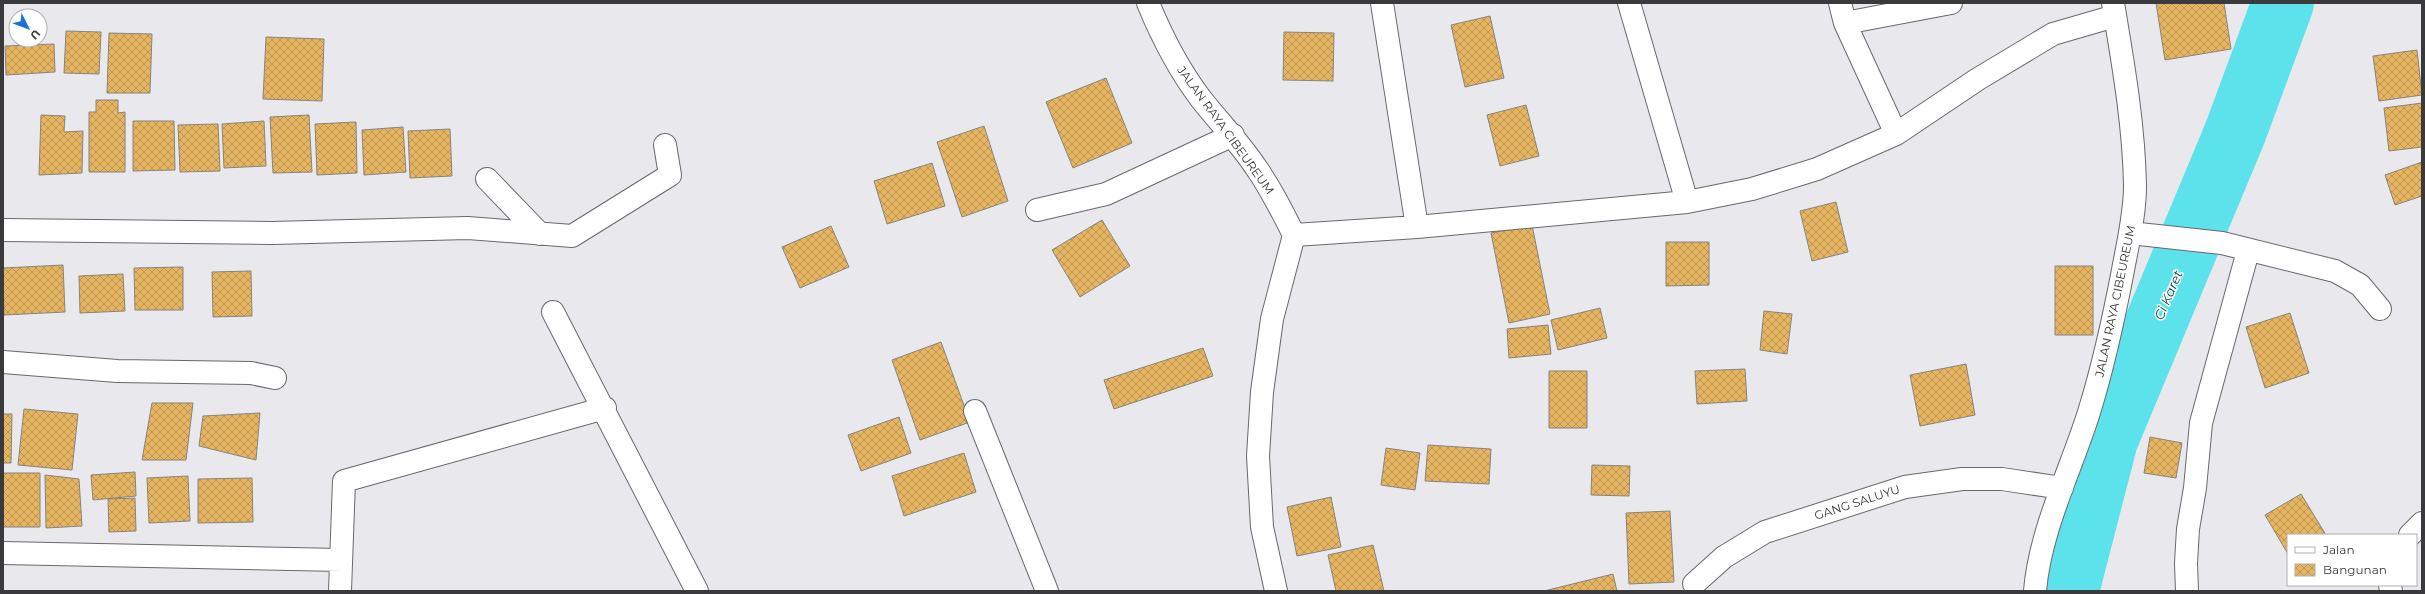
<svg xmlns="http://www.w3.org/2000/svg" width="2425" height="594" viewBox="0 0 2425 594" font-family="Montserrat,sans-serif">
<defs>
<pattern id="building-cross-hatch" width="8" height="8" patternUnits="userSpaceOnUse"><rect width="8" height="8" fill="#e6b561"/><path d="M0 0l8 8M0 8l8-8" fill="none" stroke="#bb9451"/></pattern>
</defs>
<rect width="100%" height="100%" fill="#e9e8ed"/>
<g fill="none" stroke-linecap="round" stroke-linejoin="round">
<path stroke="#5be2eb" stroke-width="62" d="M2068 591 2107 440 2235 133 2283 3"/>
</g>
<path fill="url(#building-cross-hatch)" stroke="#87847f" d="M2156 3H2224L2231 49 2165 60Z
M1490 16 1504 78 1465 87 1451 25Z
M66 31 101 32 99 74 64 73Z
M1284 32 1334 33 1333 81 1283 80Z
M109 33 152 34 150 93H107Z
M266 37 324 39 322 101 263 99Z
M54 44 55 72 6 75 5 46Z
M2417 50 2422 95 2379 101 2373 56Z
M1106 78 1132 143 1073 168 1046 102Z
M96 100H118V113L125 112V172H89V112H96Z
M2422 103V147L2389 151 2384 108Z
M1526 105 1539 156 1500 166 1487 115Z
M41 115 65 116 64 132 83 131 82 173 39 175Z
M309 115 312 172 273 173 270 117Z
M133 121H174L175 170 133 171Z
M264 121 266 166 224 168 222 124Z
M356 122 357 173 317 175 315 124Z
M218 124 220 171 180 172 178 125Z
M984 126 1008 201 962 217 937 142Z
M403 127 406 172 364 175 362 130Z
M450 129 452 176 410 178 408 131Z
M2422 162V196L2395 205 2385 175Z
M932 163 945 206 887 224 874 181Z
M1836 202 1848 252 1812 261 1800 211Z
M1102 220 1130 266 1080 297 1052 250Z
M1532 225 1550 314 1509 323 1491 233Z
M831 226 849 267 800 288 782 247Z
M1666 242H1709V285L1666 286Z
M63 265 65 312 4 315 3 268Z
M2055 266H2093V335H2055Z
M183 267V310H135L134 268Z
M251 271 252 316 213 317 212 272Z
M123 274 125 311 80 313 79 276Z
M1600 308 1607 338 1558 350 1551 320Z
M1764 311 1792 314 1787 354 1760 350Z
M2290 313 2309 373 2265 388 2246 327Z
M1548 325 1551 354 1509 358 1507 329Z
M941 342 970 422 920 440 892 360Z
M1203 348 1213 376 1114 409 1104 380Z
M1966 364 1975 415 1920 426 1910 375Z
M1745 369 1747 401 1697 404 1695 371Z
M1549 371H1587V428H1549Z
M152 403H193L186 460H142Z
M24 409 78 414 72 470 18 465Z
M260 413 256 460 199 446 203 416Z
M3 414H12L11 463H3Z
M899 417 911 453 861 471 848 435Z
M2150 437 2182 443 2176 478 2144 473Z
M1428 445 1491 449 1489 484 1425 481Z
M1386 448 1420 453 1415 490 1381 485Z
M964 453 976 492 904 516 892 476Z
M1592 465 1630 466 1629 496 1591 495Z
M135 472 136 496 93 500 91 475Z
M3 473H40V527H3Z
M45 475 79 479 82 526 46 528Z
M188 476 190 521 149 523 147 478Z
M252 478 253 522 198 523V479Z
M2301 494 2326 535H2288V554L2265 515Z
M1331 497 1341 547 1297 556 1287 507Z
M135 498 136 531 109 532 108 499Z
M1670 511 1674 582 1629 584 1626 513Z
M1373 545 1384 591H1336L1328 555Z
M1613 574 1617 591H1544Z"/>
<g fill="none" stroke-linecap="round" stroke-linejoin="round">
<defs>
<path id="minor" d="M1148 3C1162 37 1179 70 1201 99 1219 122 1239 142 1255 166 1270 187 1282 211 1294 235L1272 319 1262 392 1258 456 1262 527 1276 591
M1382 3 1417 227
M1629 3 1687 202
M1840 3 1845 23 1896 134
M1845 23 1951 3
M487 179 540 234
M1037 210 1106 194 1233 135
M3 230 272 233 468 228 572 236 670 175 665 145
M2130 233 2222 243 2335 271 2360 285 2380 309
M1294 235 1417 227 1687 202 1752 189 1817 169 1896 134 1978 79 2053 34 2115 16
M553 312 697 591
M3 362 117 371 251 373 275 378
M975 411 1047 591
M2410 535 2422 523
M3 553 341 560
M1694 584 1724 557 1765 532 1905 487 1962 479H2002L2062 488
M2390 585 2391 591
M340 591 344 481 605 408
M2035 591C2040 529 2072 468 2090 409 2104 363 2114 317 2123 270 2128 243 2135 214 2135 186 2134 125 2123 63 2113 3
M2187 591 2186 563 2188 529 2195 488 2201 423 2248 251"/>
</defs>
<use href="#minor" stroke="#69686d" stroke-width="24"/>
<use href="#minor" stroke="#fff" stroke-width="22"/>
</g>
<g text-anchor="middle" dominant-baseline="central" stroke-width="3" stroke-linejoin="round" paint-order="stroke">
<g font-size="12" fill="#3a393b" stroke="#fff">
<text transform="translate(1226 130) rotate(54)">JALAN RAYA CIBEUREUM</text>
<text transform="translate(2115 301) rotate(-78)">JALAN RAYA CIBEUREUM</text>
<text transform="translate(1857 502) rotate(-18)">GANG SALUYU</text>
</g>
<g font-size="13" font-style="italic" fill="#06464a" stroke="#fff">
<text transform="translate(2168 295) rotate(-67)">Ci Karet</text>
</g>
</g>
<rect width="2425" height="594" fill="none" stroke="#3a393b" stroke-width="8"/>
<rect x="2287" y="534" width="130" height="52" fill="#ffffff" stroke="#b0b0b1"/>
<rect x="2295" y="547" width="20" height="6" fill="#ffffff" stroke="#b0b0b1"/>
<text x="2323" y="554" font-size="12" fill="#3a393b">Jalan</text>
<rect x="2295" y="564" width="20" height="12" fill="url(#building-cross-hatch)" stroke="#b0b0b1"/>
<text x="2323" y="574" font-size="12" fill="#3a393b">Bangunan</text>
<g transform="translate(28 28) rotate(132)"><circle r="19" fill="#ffffff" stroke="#b0b0b1"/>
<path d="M0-3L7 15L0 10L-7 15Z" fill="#1a71da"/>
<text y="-6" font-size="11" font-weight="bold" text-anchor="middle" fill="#3a393b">U</text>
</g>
</svg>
